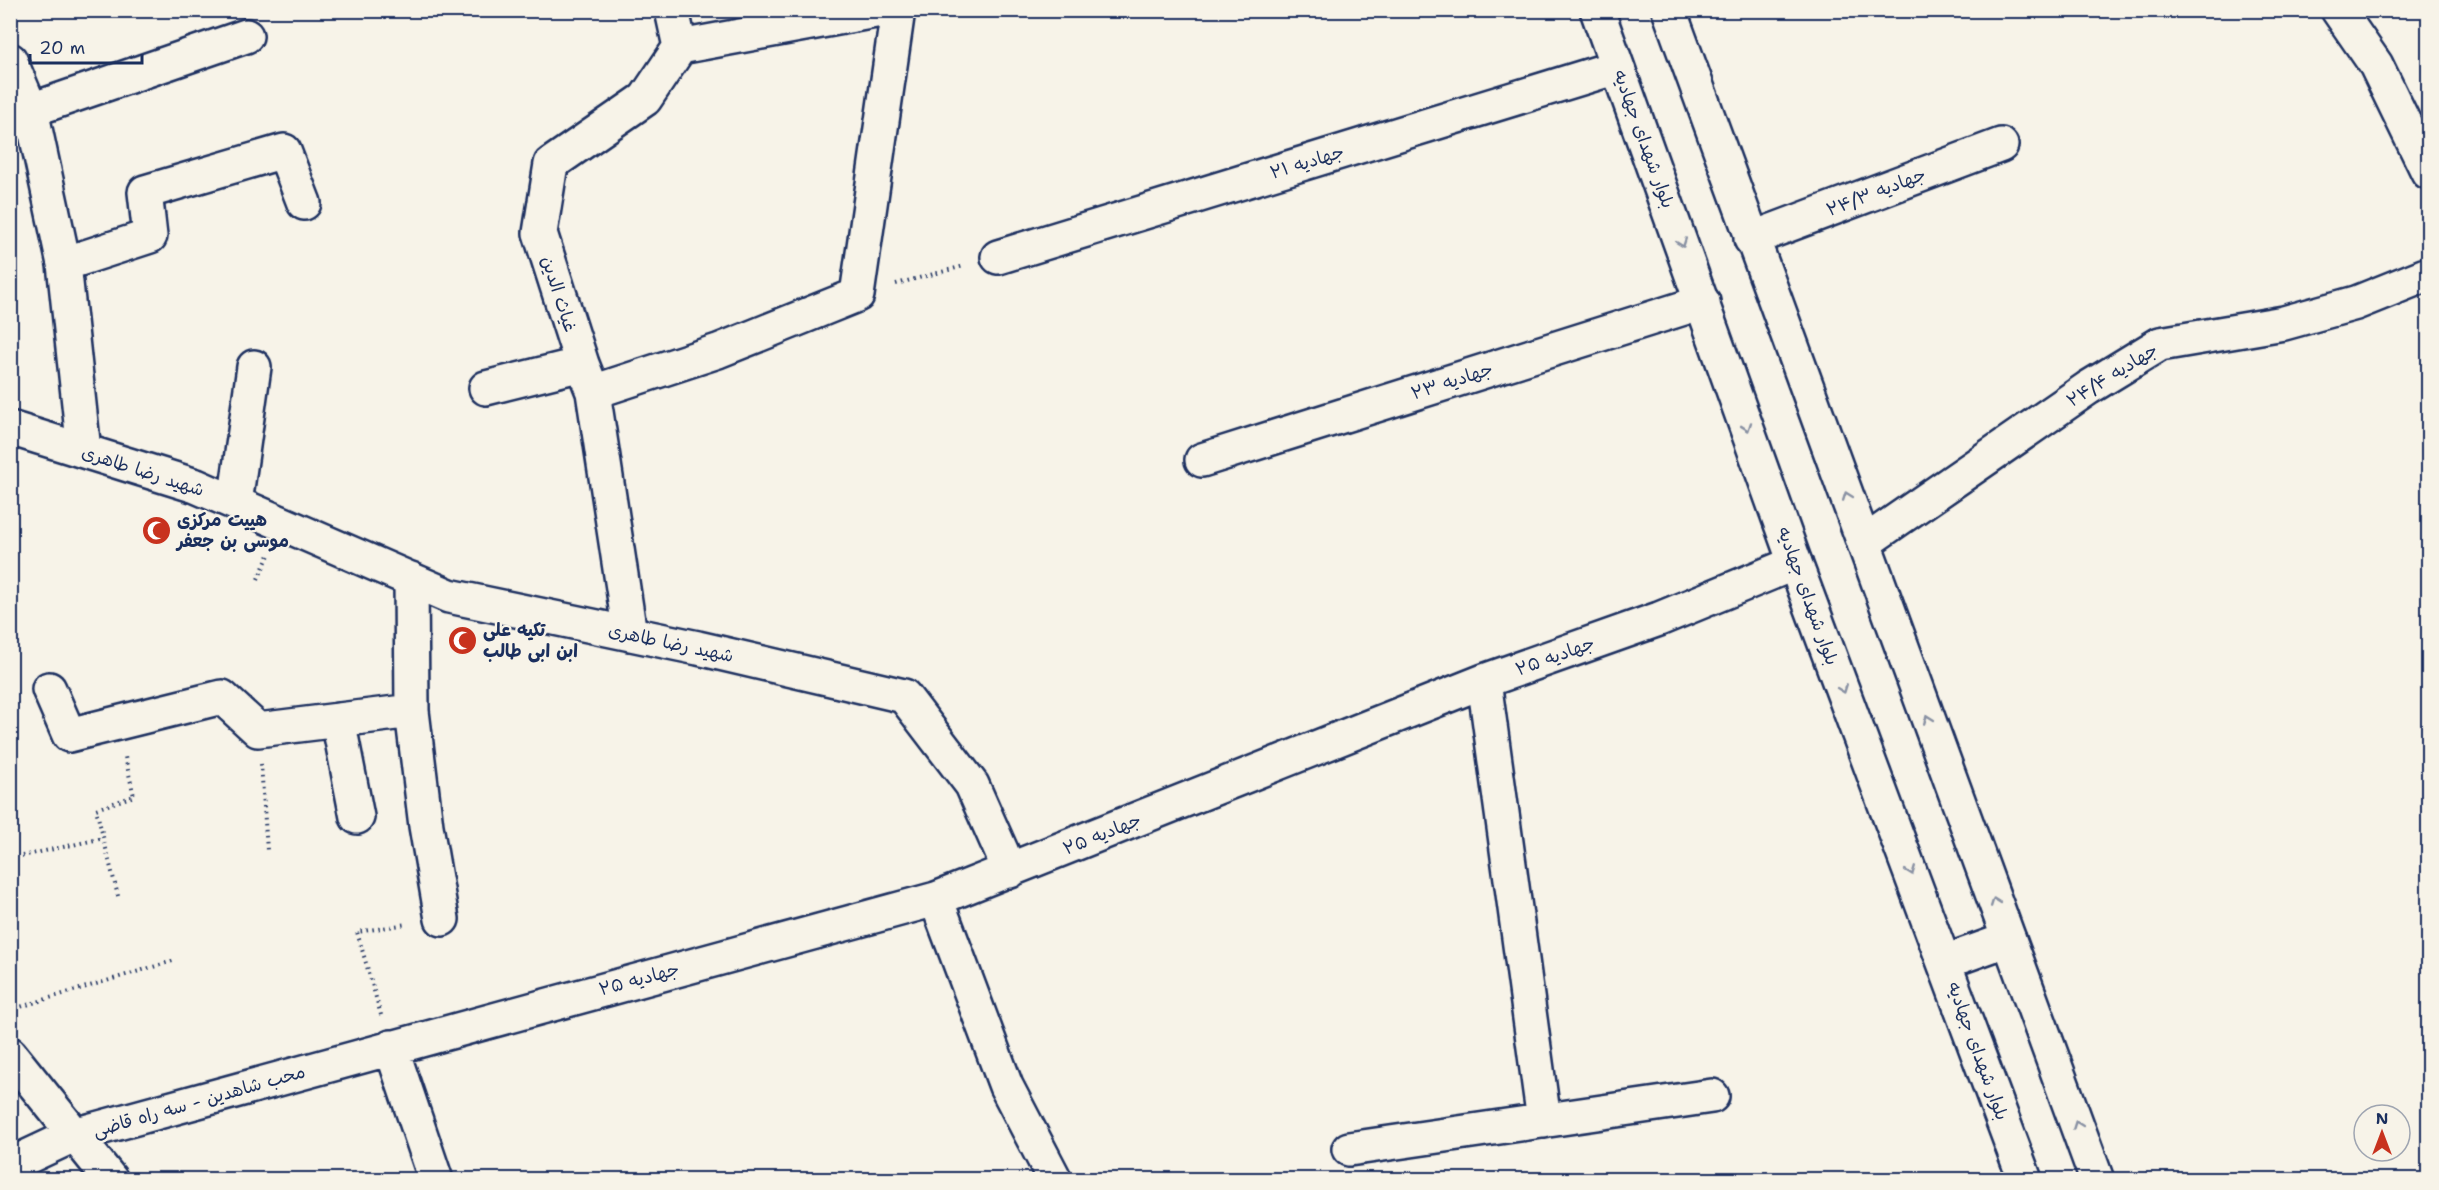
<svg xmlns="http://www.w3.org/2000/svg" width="2439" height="1190" viewBox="0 0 2439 1190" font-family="'Shantell Sans','Playpen Sans Arabic',sans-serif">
<rect width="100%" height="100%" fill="#f7f3e8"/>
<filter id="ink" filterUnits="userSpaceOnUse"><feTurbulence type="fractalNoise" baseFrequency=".0167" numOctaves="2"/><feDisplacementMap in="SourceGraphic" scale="12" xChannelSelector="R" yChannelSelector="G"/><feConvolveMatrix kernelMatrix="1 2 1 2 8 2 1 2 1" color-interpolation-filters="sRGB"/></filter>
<g filter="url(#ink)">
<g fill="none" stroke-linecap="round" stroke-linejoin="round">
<defs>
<path id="minor" d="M2338 10 2376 65 2428 172
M680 47 881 10
M10 60 31 110 64 264 84 451
M31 110 246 36
M1751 239 2001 145
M998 257 1617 67
M64 264 150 236 145 192 284 151 304 203
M486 388 582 364
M593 392 718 351 857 295 898 10
M10 428 196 486 449 596 698 648 904 696 972 785 1010 871
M1202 460 1703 302
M235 503 254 367
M1864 543 2088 388 2160 344 2284 323 2356 303 2428 274
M411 579 412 711 426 826 442 919
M630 634 593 392 582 364 540 233 551 164 645 99 680 47 672 10
M1484 681 1544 1121
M49 689 69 735 222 697 258 730 412 711
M338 720 357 817
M936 899 1006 1086 1055 1180
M391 1047 436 1180
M1349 1149 1712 1096
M10 1165 74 1135 936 899 1484 681 1659 619 1795 563"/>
<path id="major" d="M1597 10 1795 563 2025 1180
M1669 10 2097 1180
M1945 962 2009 939
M10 1054 111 1180"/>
</defs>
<use href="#minor" stroke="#1b2f5e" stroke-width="38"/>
<use href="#major" stroke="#1b2f5e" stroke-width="38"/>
<path stroke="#1b2f5e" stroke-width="4" stroke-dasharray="1.5 4.5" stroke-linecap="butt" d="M896 284 964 266
M258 579 269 555
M261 764 267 850
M22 856 104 838
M118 896 96 809 134 796 125 757
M10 1010 176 960
M381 1015 357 932 407 924"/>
<use href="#minor" stroke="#f7f3e8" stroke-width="33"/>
<use href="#major" stroke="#f7f3e8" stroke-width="33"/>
</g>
<defs><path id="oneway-chevron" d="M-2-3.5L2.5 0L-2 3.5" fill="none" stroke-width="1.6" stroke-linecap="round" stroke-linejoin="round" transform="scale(1.5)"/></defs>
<g stroke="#8991a3">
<use href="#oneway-chevron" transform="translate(1682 243) rotate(70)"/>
<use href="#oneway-chevron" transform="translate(1747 427) rotate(71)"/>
<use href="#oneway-chevron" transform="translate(1847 496) rotate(-110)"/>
<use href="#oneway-chevron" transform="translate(1843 689) rotate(69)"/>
<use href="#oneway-chevron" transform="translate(1928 719) rotate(-110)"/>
<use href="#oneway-chevron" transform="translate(1911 871) rotate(69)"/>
<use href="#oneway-chevron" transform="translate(1995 902) rotate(-110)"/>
<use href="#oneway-chevron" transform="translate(2077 1125) rotate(-110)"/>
</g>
</g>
<defs>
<symbol id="mosque-disc" viewBox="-11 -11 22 22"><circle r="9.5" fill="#c8321e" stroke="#f7f3e8"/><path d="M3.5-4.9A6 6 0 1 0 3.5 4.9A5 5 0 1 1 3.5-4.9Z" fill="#fff"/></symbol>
</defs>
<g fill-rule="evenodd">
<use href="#mosque-disc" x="140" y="514" width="33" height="33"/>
<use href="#mosque-disc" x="446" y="624" width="33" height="33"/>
</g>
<g text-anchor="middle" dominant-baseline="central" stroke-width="4.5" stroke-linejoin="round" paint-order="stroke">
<g font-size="18" fill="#1b2f5e" stroke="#f7f3e8">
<text transform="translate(1644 139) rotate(70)">بلوار شهدای جهادیه</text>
<text transform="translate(1307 162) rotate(-17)">جهادیه ۲۱</text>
<text transform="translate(1876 192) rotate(-21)">جهادیه ۲۴/۳</text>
<text transform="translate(559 294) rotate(72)">غیاث الدین</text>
<text transform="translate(2112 375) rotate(-32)">جهادیه ۲۴/۴</text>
<text transform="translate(1452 381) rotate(-18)">جهادیه ۲۳</text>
<text transform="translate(143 471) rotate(18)">شهید رضا طاهری</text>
<text transform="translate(1808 596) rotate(70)">بلوار شهدای جهادیه</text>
<text transform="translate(671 643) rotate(12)">شهید رضا طاهری</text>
<text transform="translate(1555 656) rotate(-20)">جهادیه ۲۵</text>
<text transform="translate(1102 834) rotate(-22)">جهادیه ۲۵</text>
<text transform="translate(639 979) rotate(-15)">جهادیه ۲۵</text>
<text transform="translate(1978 1051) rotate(70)">بلوار شهدای جهادیه</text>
<text transform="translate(199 1101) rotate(-16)">محب شاهدین - سه راه قاضی</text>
</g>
<g font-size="18" font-weight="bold" fill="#1b2f5e" stroke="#f7f3e8" text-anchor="start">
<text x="177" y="520">هییت مرکزی<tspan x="177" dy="21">موسی بن جعفر</tspan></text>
<text x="483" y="630">تکیه علی<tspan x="483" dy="21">ابن ابی طالب</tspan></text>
</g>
</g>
<rect width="2439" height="1190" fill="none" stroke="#f7f3e8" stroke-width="36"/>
<rect x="18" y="18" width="2403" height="1154" fill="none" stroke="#1b2f5e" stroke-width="2" filter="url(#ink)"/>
<g transform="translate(2382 1133)"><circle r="28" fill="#f7f3e8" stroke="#9fa5b1" stroke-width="1.5"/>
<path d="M0-4.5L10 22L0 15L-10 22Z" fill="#c8321e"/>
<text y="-9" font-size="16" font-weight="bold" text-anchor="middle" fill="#1b2f5e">N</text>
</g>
<path d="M30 54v9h112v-9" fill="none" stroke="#1b2f5e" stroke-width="3"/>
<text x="39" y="54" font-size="18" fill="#1b2f5e" stroke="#f7f3e8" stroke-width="4.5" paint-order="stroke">20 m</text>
</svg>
